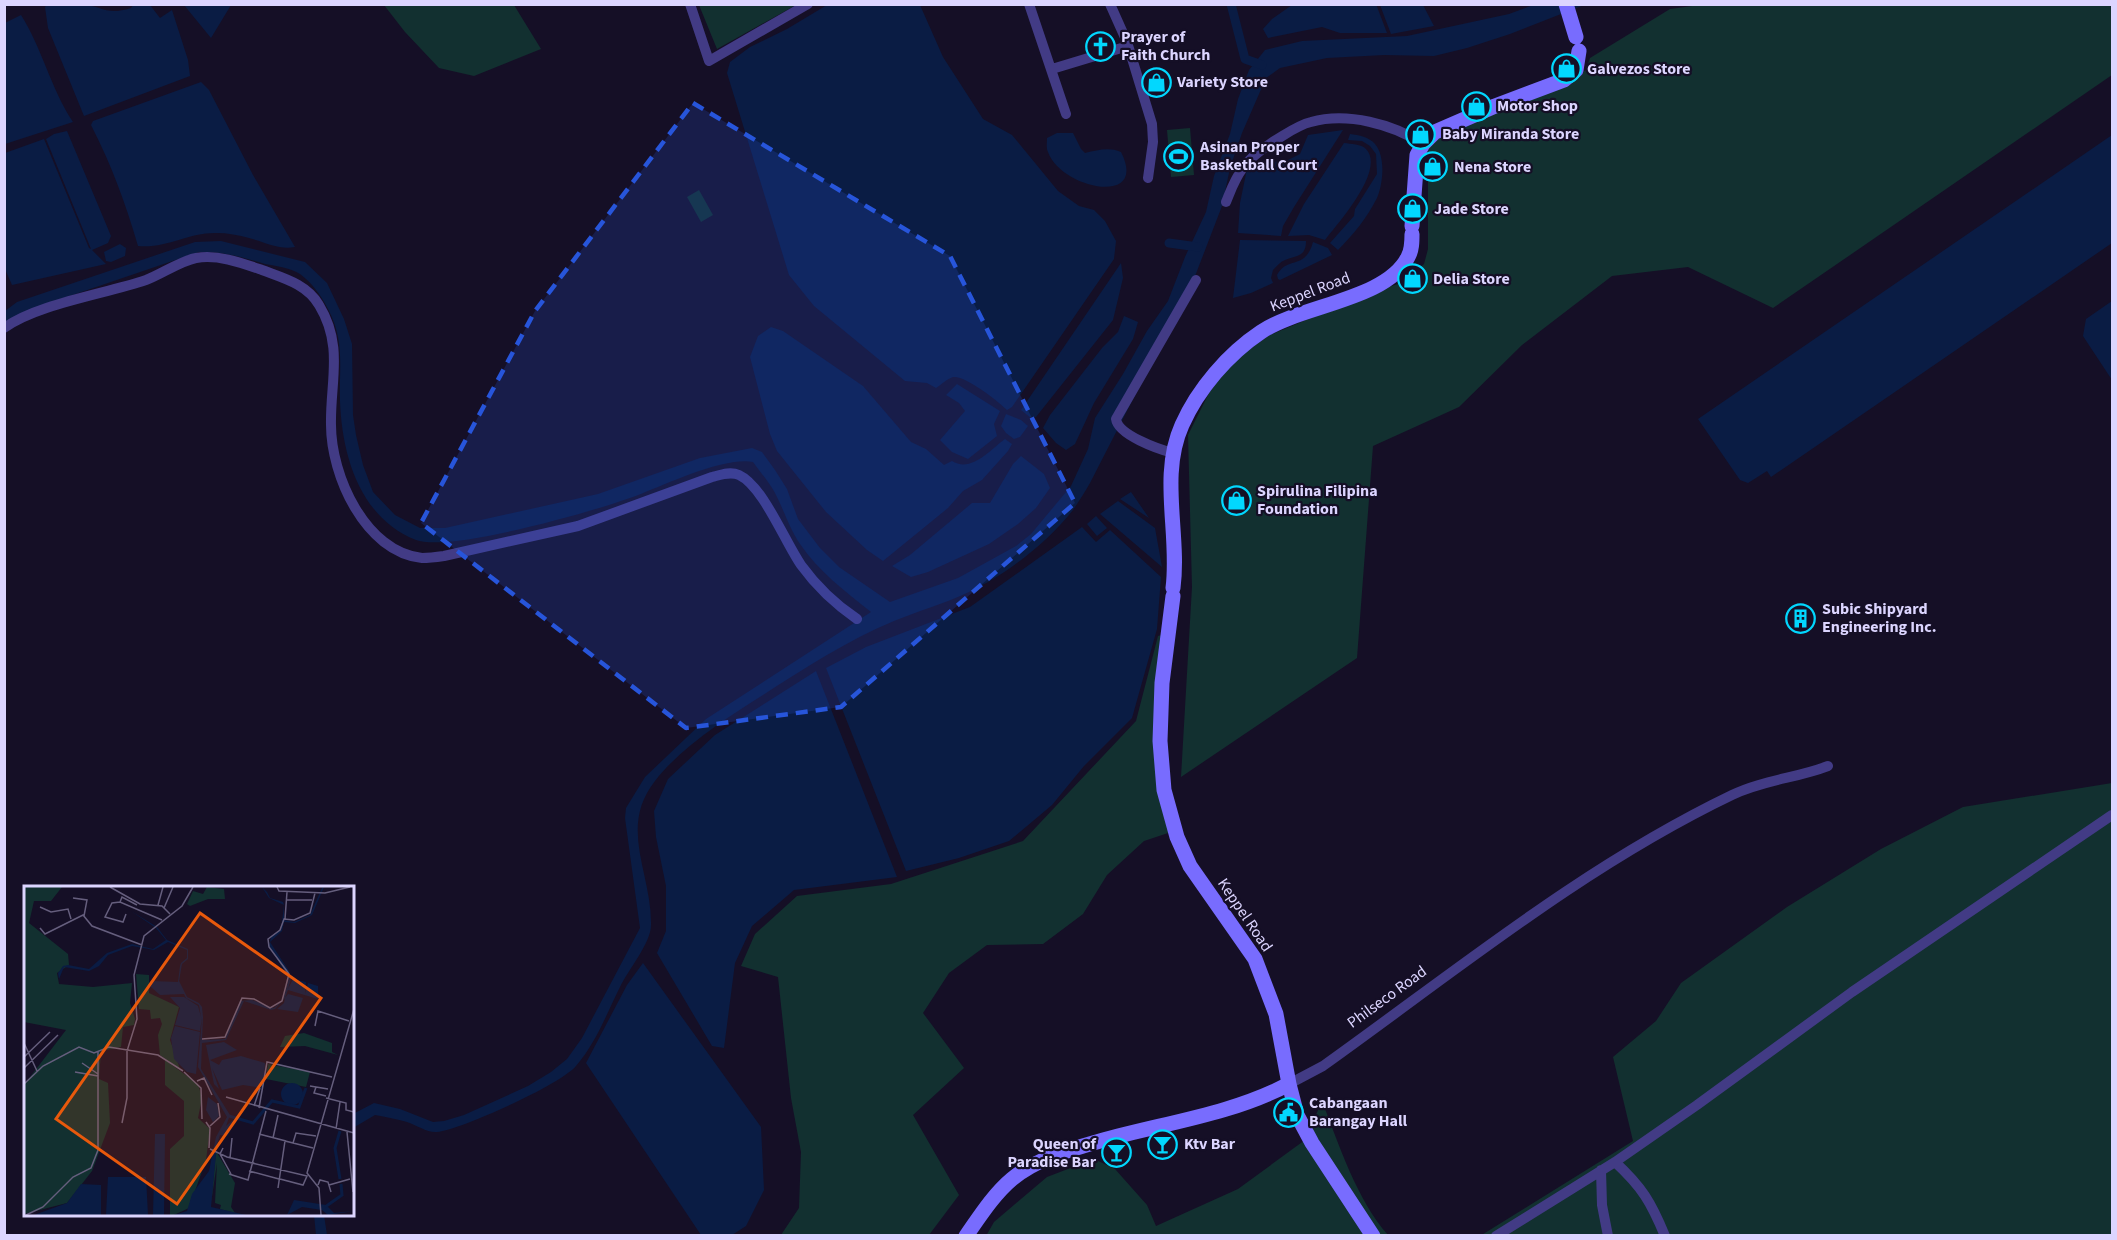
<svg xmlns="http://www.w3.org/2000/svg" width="2117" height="1240" viewBox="0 0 2117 1240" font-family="'Source Sans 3',sans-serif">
<rect width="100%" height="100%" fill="#150f26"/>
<path fill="#123030" d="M1707 4 2112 5V75L1773 308 1688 267 1612 276 1522 345 1459 407 1373 446 1357 658 1181 777 1192 587 1188 435 1215 381 1238 357 1270 335 1373 292 1401 283 1424 264 1428 249V148L1441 133 1568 81 1586 70 1590 58 1670 9Z
M384 5H514L541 49 474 76 439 68 405 32Z
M699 5H796L717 49Z
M1190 128 1194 175 1171 177 1167 130Z
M699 190 713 215 701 222 687 197Z
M1175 631 1159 758 1174 831 1144 841 1107 875 1083 914 1043 944 987 945 949 973 923 1013 964 1068 913 1115 959 1195 929 1235H781L799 1208 801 1152 791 1098 778 977 741 966 755 934 797 896 891 884 1023 841 1136 721 1158 636Z
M2112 783V1235L1480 1236 1633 1141 1613 1057 1656 1021 1681 983 1787 907 1881 849 1963 807Z
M1322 1101C1339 1145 1357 1200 1388 1235L986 1236 994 1222 1047 1177 1094 1159 1115 1169 1147 1205 1156 1226 1238 1189 1305 1140Z"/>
<path fill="#0a1c44" d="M1376 4 1387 33H1340L1322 27 1268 38 1263 29 1272 19 1292 5Z
M47 5C58 4 70 4 80 4 103 6 106 16 131 8L133 5H150L160 18 172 10 188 60 190 76 84 116 48 28 45 7Z
M184 5H231L211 38Z
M827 5H920L943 57 983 119 1012 135 1058 191 1079 206 1094 210 1105 221 1116 241 1114 259 1012 407 1007 410C998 401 965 375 953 377 947 379 942 384 936 388L927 383 905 381 814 306 789 275 727 73 730 62 750 47 787 29Z
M1380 5H1423L1434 26 1391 34Z
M1533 5H1584L1510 34 1467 48 1434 56 1384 55 1327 58 1280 68 1266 78 1242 133 1230 168 1222 206 1192 284 1090 483C1085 492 1079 501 1073 510 1048 542 1006 575 969 592 944 604 918 611 894 621 848 640 805 668 763 695 727 718 682 746 655 781 618 828 652 873 651 925 651 943 628 970 620 987 607 1013 596 1043 576 1066 560 1085 462 1129 437 1132 428 1133 416 1125 407 1122 397 1119 386 1117 375 1115L353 1128V1114L374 1103 400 1109 433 1122 444 1121 464 1115 528 1086 551 1072 567 1059 582 1038 640 928 625 818 626 808 645 777 706 719 871 612C846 592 818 571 800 544 789 528 784 510 775 493 769 482 760 472 753 462 724 457 669 483 641 494 603 509 450 553 416 540 360 518 342 456 340 401 339 366 345 341 328 309 320 294 313 284 300 274 291 268 276 266 265 264 242 257 222 251 199 252L52 302 5 328V311L17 302 195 242 221 241 305 262 327 283 344 319 352 344 353 415 356 435 363 465 373 492 395 515 420 528H445L598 494 700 458 752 448 762 452 775 470 787 489 798 519 820 548 839 567 890 602 958 578 1016 546 1031 534 1071 486 1088 449 1095 418 1123 374 1147 331 1168 301 1185 257 1206 212 1214 176 1230 134 1238 99 1249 70 1265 50 1302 41 1407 36 1509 14Z
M21 15C42 48 51 89 73 122L5 144V23Z
M201 82 209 90 253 175 295 247C279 250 265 242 249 238 239 235 227 233 217 233 189 232 166 249 138 246 125 202 112 166 91 125L93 121Z
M1343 130 1294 207 1283 226 1281 236 1238 233 1240 203 1248 164 1286 161 1300 154 1308 135Z
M67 131 111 236 108 243 92 250 106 264 12 285 5 269V153L44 139 89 248 91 249 46 139 54 134Z
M1057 133H1073L1081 149 1085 153C1098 150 1109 147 1121 152 1149 207 1061 189 1048 152 1046 148 1047 143 1047 138Z
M1350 134C1359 135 1369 137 1375 144 1386 157 1383 184 1377 198 1367 218 1353 235 1338 250L1330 243 1354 216 1355 209 1377 174 1376 154 1370 146 1362 141 1348 140Z
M2112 135V243L1771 477 1767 471 1748 483 1740 480 1698 419Z
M1344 143C1351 144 1361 144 1366 149 1386 170 1338 223 1325 240L1309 235 1288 236 1304 204Z
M1240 240 1306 241C1306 257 1297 255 1285 260 1280 262 1277 266 1273 270L1271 278 1273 283 1251 293 1233 298Z
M1313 242 1328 248 1332 255 1280 280 1278 279 1277 275C1288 255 1305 271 1313 242Z
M120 244 126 248 125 256 111 262 106 261 104 252Z
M1121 263 1123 278 1113 320 1036 417 1031 418 1021 410Z
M2112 301V380L2083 336 2086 319Z
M1124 316 1138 322 1133 339 1094 403 1075 444 1066 450 1056 443 1043 428 1050 415 1102 348 1118 332Z
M771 327 783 331 863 386 911 442 926 449 944 465 952 461C971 473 990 450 1005 439L1012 444 1008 451 982 480 963 491 948 508 883 561 867 550 826 512 777 451 770 434 750 357 758 336Z
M957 384 1000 411 994 424 997 436 968 459 952 452 940 440 965 411 959 403 946 395Z
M1006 414 1021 420 1028 426 1020 437 1014 439 1006 433 1001 426Z
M1021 456 1044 474 1050 488 1036 508 1018 524 989 544 928 572 911 577 892 566 910 555 972 503H990L1013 464Z
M1131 492 1149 518 1120 499Z
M1118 501 1155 528 1162 567 1100 514Z
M1096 516 1107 528 1097 536 1087 524Z
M1082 527 1096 542 1110 530 1161 577 1157 629 1132 718 1084 766 1052 805 1009 841 959 858 906 871 826 668 866 647 970 607Z
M816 671 897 877 794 890 752 926 735 963 724 1048 712 1046 657 953 666 931V886L656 837 654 811 668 779 715 735Z
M643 963 761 1127 764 1190 746 1226 732 1235H701L586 1063 627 985Z
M314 1215H324L327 1235H316Z"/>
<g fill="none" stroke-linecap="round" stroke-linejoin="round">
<path stroke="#0a1c44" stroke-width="9" d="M1231 4 1245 59 1262 65
M1169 243 1198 247"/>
<path stroke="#423b85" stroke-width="10" d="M690 4 709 61 808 4
M1029 4 1066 114
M1110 4 1127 42 1152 124 1153 142 1148 178
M1052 69 1128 46
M1226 202C1231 190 1235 178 1243 168 1251 156 1263 149 1274 141 1286 134 1298 125 1311 122 1347 112 1393 124 1423 144
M4 328C37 304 105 294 146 280 162 274 180 261 196 258 218 254 242 263 262 270 283 278 307 284 319 305 344 346 330 382 331 425 331 475 365 552 422 558 429 558 437 557 444 556L578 526 712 477C720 475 730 471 739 475 763 486 785 542 801 565 817 587 835 604 857 619
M1173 453C1158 449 1118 435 1116 419L1196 280
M1289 1084 1323 1066C1456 971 1584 866 1732 795 1763 780 1797 778 1828 766
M1615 1162C1642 1187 1651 1202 1665 1236
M1601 1170 1602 1205 1608 1236
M1496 1236 1615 1162 1697 1105 1852 992 2112 815"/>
<path stroke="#786cfe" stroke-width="15" d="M1566 4 1576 37
M1414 196 1417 155 1423 144 1435 132 1495 106 1564 80 1576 70 1579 51
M1412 226 1413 213
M1173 588C1180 534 1159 476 1182 425 1198 389 1228 354 1261 332 1301 305 1387 300 1408 257 1412 250 1412 242 1412 234
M1173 596 1162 683 1160 741 1164 790 1177 837 1190 866 1255 959 1276 1014 1289 1084 1297 1115 1312 1143 1373 1236
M966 1236C980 1216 994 1194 1012 1179 1038 1158 1069 1150 1100 1141 1163 1123 1230 1115 1289 1084"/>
</g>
<path fill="#2755da" fill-opacity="0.2" stroke="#2755da" stroke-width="4.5" stroke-dasharray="12 8" stroke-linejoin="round" d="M693 103 950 256 1075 503 841 707 686 728 421 523 535 311Z"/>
<defs>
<symbol id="church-ring" viewBox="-11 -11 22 22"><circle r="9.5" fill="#150f26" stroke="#02d7fe" stroke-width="1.5"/><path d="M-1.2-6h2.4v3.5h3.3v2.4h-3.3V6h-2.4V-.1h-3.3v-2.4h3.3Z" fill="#02d7fe"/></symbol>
<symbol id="shop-ring" viewBox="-11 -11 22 22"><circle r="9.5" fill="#150f26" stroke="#02d7fe" stroke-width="1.5"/><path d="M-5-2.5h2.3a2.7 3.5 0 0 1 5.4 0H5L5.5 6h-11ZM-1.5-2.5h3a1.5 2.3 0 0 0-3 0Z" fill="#02d7fe"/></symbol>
<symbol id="stadium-ring" viewBox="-11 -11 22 22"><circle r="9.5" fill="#150f26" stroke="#02d7fe" stroke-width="1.5"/><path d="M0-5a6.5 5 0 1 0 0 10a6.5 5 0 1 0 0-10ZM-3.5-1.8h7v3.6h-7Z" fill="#02d7fe"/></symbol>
<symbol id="building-ring" viewBox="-11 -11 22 22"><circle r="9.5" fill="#150f26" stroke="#02d7fe" stroke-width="1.5"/><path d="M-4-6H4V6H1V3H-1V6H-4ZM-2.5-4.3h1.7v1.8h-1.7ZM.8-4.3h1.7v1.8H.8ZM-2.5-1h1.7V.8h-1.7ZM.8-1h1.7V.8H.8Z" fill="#02d7fe"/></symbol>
<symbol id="civic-ring" viewBox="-11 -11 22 22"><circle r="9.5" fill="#150f26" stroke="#02d7fe" stroke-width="1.5"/><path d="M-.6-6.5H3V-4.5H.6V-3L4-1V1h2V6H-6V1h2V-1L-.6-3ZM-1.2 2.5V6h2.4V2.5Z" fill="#02d7fe"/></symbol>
<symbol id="bar-ring" viewBox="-11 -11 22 22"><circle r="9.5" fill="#150f26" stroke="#02d7fe" stroke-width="1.5"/><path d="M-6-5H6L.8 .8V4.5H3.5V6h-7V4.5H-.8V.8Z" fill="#02d7fe"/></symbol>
</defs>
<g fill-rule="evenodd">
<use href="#church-ring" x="1084" y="30" width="33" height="33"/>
<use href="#shop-ring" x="1550" y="52" width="33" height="33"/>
<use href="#shop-ring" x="1140" y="66" width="33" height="33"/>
<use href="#shop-ring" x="1460" y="90" width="33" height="33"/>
<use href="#shop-ring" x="1404" y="118" width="33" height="33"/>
<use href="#stadium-ring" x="1162" y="140" width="33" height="33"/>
<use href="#shop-ring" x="1416" y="150" width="33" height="33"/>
<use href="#shop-ring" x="1396" y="192" width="33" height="33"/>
<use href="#shop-ring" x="1396" y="262" width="33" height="33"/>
<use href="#shop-ring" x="1220" y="484" width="33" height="33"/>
<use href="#building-ring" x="1784" y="602" width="33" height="33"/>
<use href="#civic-ring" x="1272" y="1096" width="33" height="33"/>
<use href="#bar-ring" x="1146" y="1128" width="33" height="33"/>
<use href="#bar-ring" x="1100" y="1136" width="33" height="33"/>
</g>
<g text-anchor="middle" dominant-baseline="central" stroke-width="4.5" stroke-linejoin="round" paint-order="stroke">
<g font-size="16" font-weight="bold" fill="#dcd5ff" stroke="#150f26" text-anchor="start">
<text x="1121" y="37">Prayer of<tspan x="1121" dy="18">Faith Church</tspan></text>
<text x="1587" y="69">Galvezos Store</text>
<text x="1177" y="82">Variety Store</text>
<text x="1497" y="106">Motor Shop</text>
<text x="1442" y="134">Baby Miranda Store</text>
<text x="1200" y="147">Asinan Proper<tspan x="1200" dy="18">Basketball Court</tspan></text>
<text x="1454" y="167">Nena Store</text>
<text x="1434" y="209">Jade Store</text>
<text x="1433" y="279">Delia Store</text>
<text x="1257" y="491">Spirulina Filipina<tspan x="1257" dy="18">Foundation</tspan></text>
<text x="1822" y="609">Subic Shipyard<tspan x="1822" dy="18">Engineering Inc.</tspan></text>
<text x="1309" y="1103">Cabangaan<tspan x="1309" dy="18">Barangay Hall</tspan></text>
<text x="1096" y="1144" text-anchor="end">Queen of<tspan x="1096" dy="18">Paradise Bar</tspan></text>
<text x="1184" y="1144">Ktv Bar</text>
</g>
<g font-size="16" fill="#dcd5ff" stroke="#150f26">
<text transform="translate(1310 292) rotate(-21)">Keppel Road</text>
<text transform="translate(1245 915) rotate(56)">Keppel Road</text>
<text transform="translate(1387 997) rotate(-36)">Philseco Road</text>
</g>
</g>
<g transform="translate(24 886)">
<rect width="330" height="330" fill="#150f26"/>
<path d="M0 1H38L27 15H10L5 37 44 68 45 79 33 87 35 98 69 101 108 97 106 117 111 133 110 139 99 141 97 161 77 165 75 193 84 197 86 237 68 285 43 317 0 328V199L42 144 0 136ZM183 1 200 3 201 13H184L166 20 163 18 169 5 179 8ZM112 88 125 89V107L155 121 146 154 156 183 136 169 134 149 138 138 136 132 127 133 126 124 115 123ZM280 147 308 157V166L314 169 281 160 256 161 261 150ZM141 174 174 198 178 212 174 232 186 243 182 274 165 322 150 329H146V263L160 250V215L141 199ZM244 178 286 186 282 201 242 193ZM192 265 211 297 207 321 211 327 196 323 197 319 191 317 193 277 187 317Z" fill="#123030"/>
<path d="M238 1 243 6 246 12 256 15 259 16 260 19V34L270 36 286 29 298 2 300 1 288 29 271 37 260 36 258 45 246 56 265 85 267 93 264 103 269 93 282 96 281 108 284 97 294 100V113L264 104 261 112 264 108 279 112 274 126 253 123 260 117 261 112 251 123 247 124 220 115 202 154 178 157 177 183 206 229 202 240 209 234 206 246 203 250 196 249 193 258 187 321 222 329H150L163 325 168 308 185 285 192 251 203 231 174 181 178 131 176 145 151 139 156 122 146 111H160L174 120 177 131 175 119 162 112 160 108 136 109 127 101V95L154 96 156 80 157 77 163 72V64L144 56 130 64 108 60 84 69 75 80 65 85 40 81 35 93 34 87 39 80 44 79 65 83 83 67 108 58 129 63 142 54 132 42 107 25 133 41 143 54 164 63V73L158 78 155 95 163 111 175 117 178 121 179 131 178 154 201 153 216 115 228 114 250 122 259 114 265 92 245 60 247 51 257 44 260 19 245 12ZM151 140 176 146 172 188 163 186 150 173 147 152ZM200 156 213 164 186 174 195 179 198 174 217 170 241 177 239 202 219 199 198 204 188 182 195 203 190 198 182 159ZM257 208a11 11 0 1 1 22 0a11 11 0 1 1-22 0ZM184 211 193 218 195 230 189 236 182 224ZM131 248H141L140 329H129ZM84 291H122L124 329H82ZM57 298 77 299V329H10L43 317ZM270 314 302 319 310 327 330 325 304 329 298 324 278 321 263 329Z" fill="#0a1c44"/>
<path fill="none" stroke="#0a1c44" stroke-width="3" d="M205 230 229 237 248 215 275 221 282 202M316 245 311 262 316 293M301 321 318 309 317 298"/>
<path fill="none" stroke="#655e7d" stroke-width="1.5" d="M86 1 116 18 138 20 146 28M253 1 255 5 301 7 326 1M49 12 63 14 60 30M263 14H288M96 16 98 11 113 19M134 19 139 1M16 21 27 26 44 23 47 33M140 22 149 1M102 28 99 36 81 31 88 17 96 16 138 34M261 33 263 6M16 42 21 48 59 29 68 40 118 59M291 140 294 125 325 135M178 153 201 151 218 112 230 113 246 122 258 115 265 88 245 61 244 53 256 44 260 33 270 34 286 27 291 7M0 157 13 185M0 171 26 146M58 177 74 188M0 182 34 149M51 186 74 190M160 186 177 202 178 233M173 195 180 192 188 209M0 198 19 180 55 161 70 167 85 161 134 169 159 185M286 200 304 203M292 201 290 207 302 210M202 211 330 247M302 212 322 217V224L330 226M230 220 236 202M235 222 243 176 308 191M182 236 186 242 185 262M98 237 103 212V165L113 133 110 89 120 50 158 20 169 1M186 240 196 231 194 217M312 243 316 216M323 246 329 306M235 248 262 255M249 252 254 229M269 257 272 247 292 250M199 262 196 268 207 288M186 263 203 271 283 290 279 299 256 293M206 272 208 252M225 285 255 293M205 288 224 294 242 225M294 299 296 294 304 296 307 306M305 299 326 293M254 302 261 255 289 262M2 329 19 321 49 291 67 282 74 264V166M297 329 295 302 283 287 330 123"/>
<path fill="#e8590c" fill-opacity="0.15" stroke="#e8590c" stroke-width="3" d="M176 27 297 112 153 318 32 233Z"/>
<rect width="330" height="330" fill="none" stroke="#dcd5ff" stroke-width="3"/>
</g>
<rect width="2117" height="1240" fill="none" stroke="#dcd5ff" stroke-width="12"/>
</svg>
